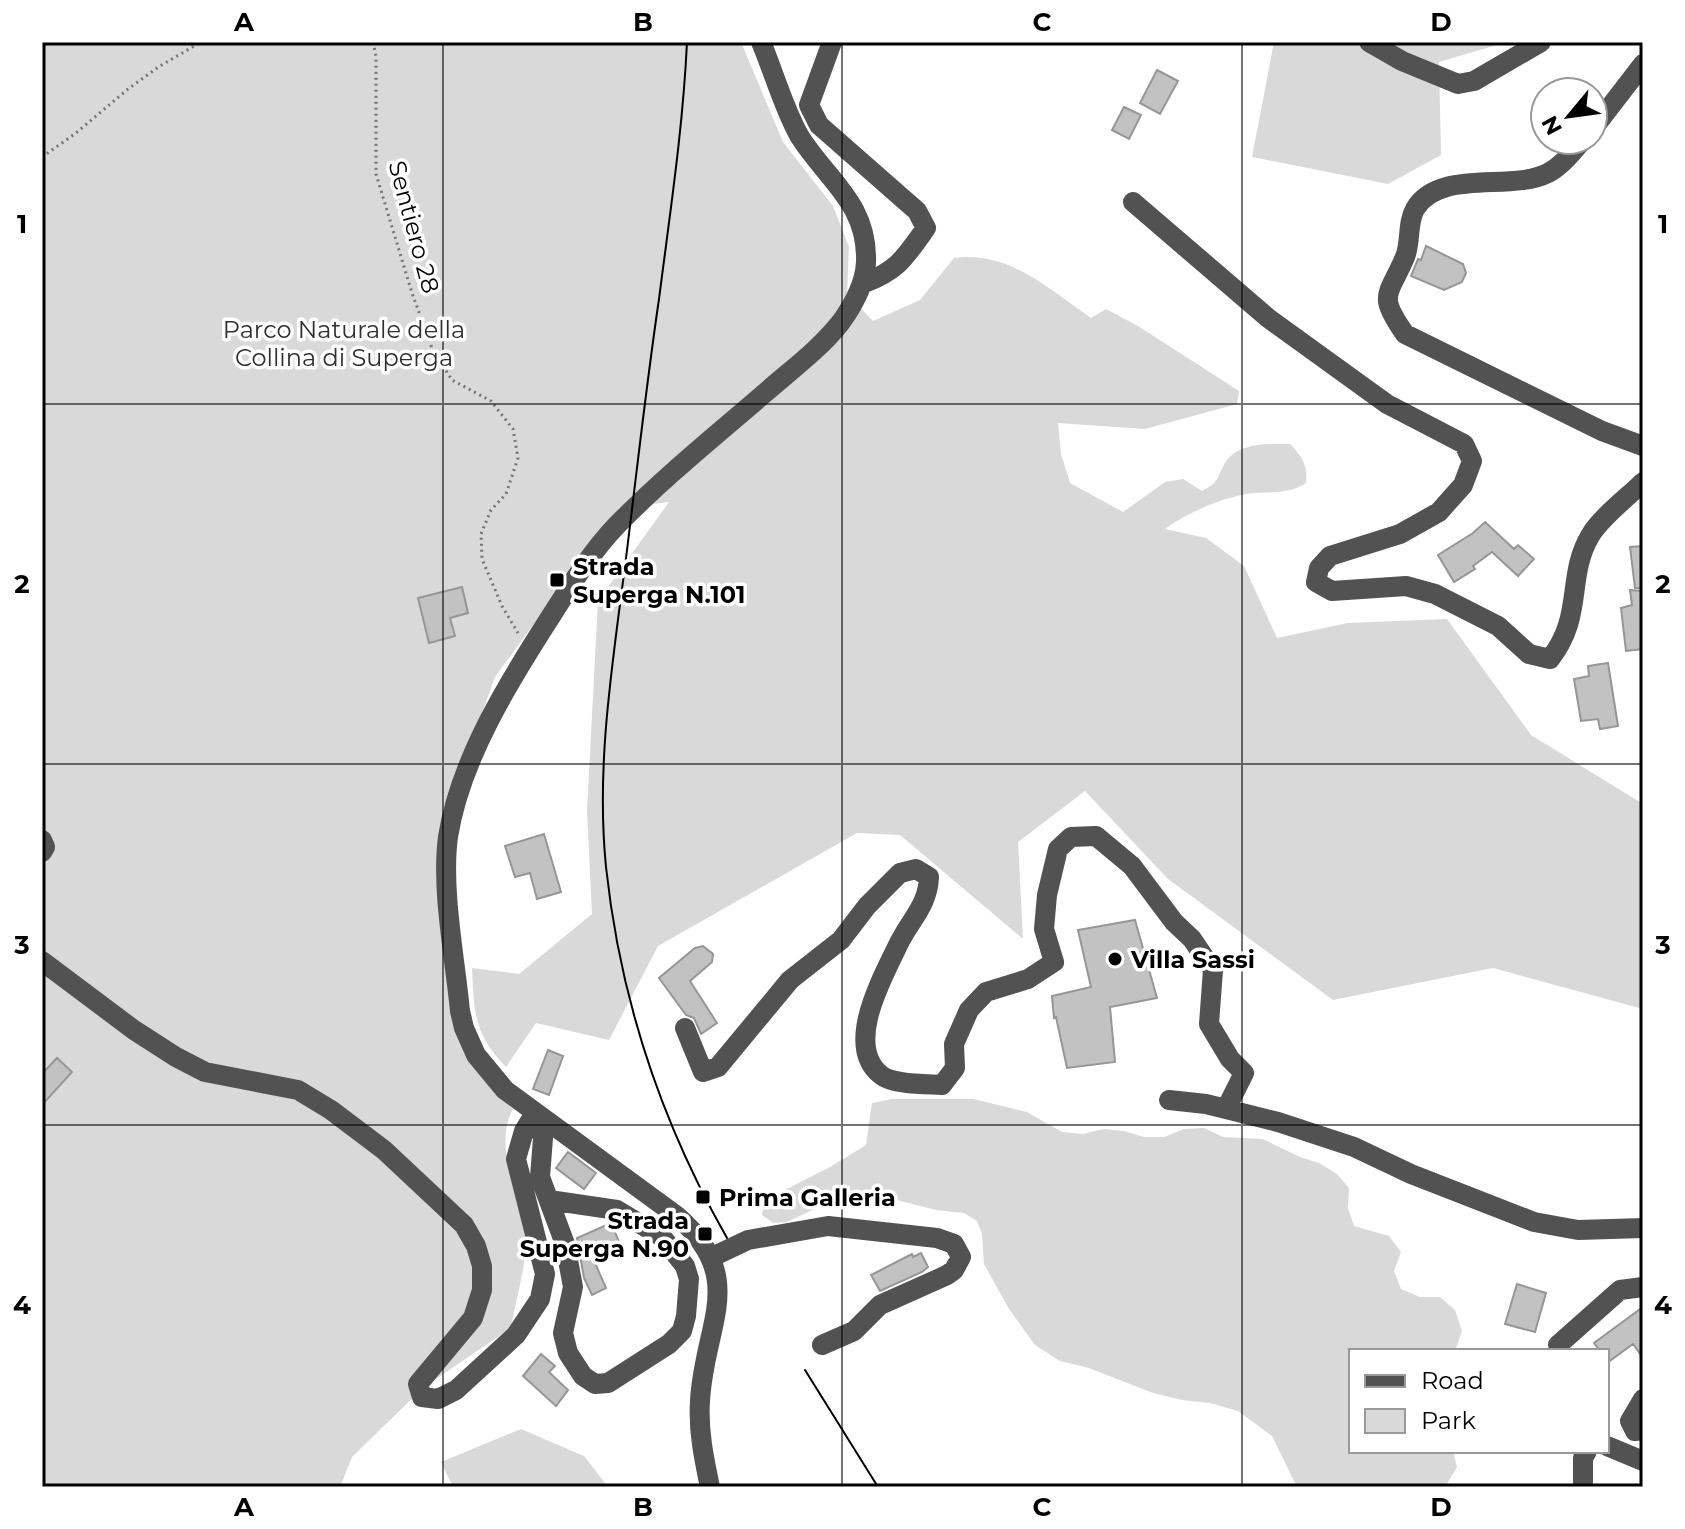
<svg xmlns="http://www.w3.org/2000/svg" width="1685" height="1529" viewBox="0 0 1685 1529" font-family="Montserrat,sans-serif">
<rect width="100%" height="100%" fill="#fff"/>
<path fill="#d9d9d9" d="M42 42H741L783 142 833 206 849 247 847 294 873 321 920 300 954 258C1008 250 1049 289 1091 318L1106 309 1138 326 1239 391 1237 404 1145 429 1058 423 1061 454 1070 483 1123 512 1165 482 1183 479 1202 491C1220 482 1216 478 1225 463 1238 442 1269 444 1290 444 1302 456 1308 466 1306 483 1289 495 1267 491 1246 494 1219 499 1187 513 1165 529L1206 538 1244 566 1277 638 1348 623 1447 619 1531 735 1643 804V1009L1493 968 1333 1000 1168 879 1085 791 1018 842 1023 939 900 835 857 833 658 946 609 1040 536 1023 506 1067C474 1034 474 1013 472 968L519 974 592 914 587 811 598 601 669 502 619 508 495 677 456 786 443 843 452 1021 507 1103 513 1109C491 1148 524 1201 526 1242 526 1265 515 1304 511 1328L424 1387 352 1457 340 1487H42Z
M1274 42H1507L1439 62 1441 155 1388 184 1252 157Z
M892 1099H973L1027 1112 1062 1132 1083 1134 1104 1129 1124 1131 1144 1137H1164L1184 1129 1204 1128 1223 1137 1263 1139 1300 1157 1319 1163 1337 1174 1349 1188 1348 1208 1354 1226 1389 1236 1401 1252 1394 1271 1401 1289 1420 1297H1440L1455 1310 1462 1331 1455 1351H1351V1451H1453L1457 1467 1445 1487H1297L1272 1436 1238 1411 1210 1403 1182 1400 1153 1393 1089 1368 1060 1361 1035 1345 1009 1309 984 1264 982 1234 977 1221 964 1213 936 1210 865 1192H850L787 1222 773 1223 762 1215 765 1200 830 1167 866 1145 872 1103Z
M521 1429 584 1456 608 1487H453L441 1462Z"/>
<path fill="#c2c2c2" stroke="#969696" stroke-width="2" d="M1157 70 1178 81 1160 114 1140 103Z
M1124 107 1141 115 1129 139 1112 130Z
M1426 246 1463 264 1466 273 1462 282 1444 290 1411 276 1418 259 1421 260Z
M1485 522 1514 549 1518 545 1534 559 1518 576 1492 552 1473 566 1475 569 1454 582 1438 555 1473 533Z
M1643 546V588H1635L1630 547Z
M462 587 468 613 450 618 455 636 429 643 418 598Z
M1630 590 1643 591V649L1626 651 1621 608 1632 605Z
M1608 663 1618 726 1600 729 1598 719 1581 721 1574 679 1589 676 1588 666Z
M544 834 561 892 537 899 530 873 515 877 505 846Z
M1135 920 1157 998 1110 1007 1115 1062 1067 1068 1056 1017 1054 1018 1052 996 1091 987 1078 930Z
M703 946 713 954 712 962 690 981 717 1023 701 1034 694 1018 686 1015 659 978 695 948Z
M548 1050 563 1056 549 1095 533 1089Z
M57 1058 72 1072 42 1105V1074Z
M568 1152 596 1173 584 1189 556 1168Z
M611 1223 623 1251 595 1263 606 1288 592 1295 584 1278 577 1238Z
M921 1253 928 1267 922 1272 880 1291 871 1275 912 1254 913 1257Z
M1517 1284 1546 1293 1535 1332 1505 1324Z
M1643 1307V1358L1633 1344 1607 1363V1351H1600L1594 1343Z
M541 1354 555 1366 549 1372 568 1390 556 1406 523 1376Z"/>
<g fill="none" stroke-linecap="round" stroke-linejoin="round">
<path stroke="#747474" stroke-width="3" stroke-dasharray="2 4" stroke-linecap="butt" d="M373 42 376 56V174L412 293 433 351 452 380 491 401 513 429 518 458 506 494 491 510 481 534 482 559 502 606 518 633
M42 157 76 133 128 89 160 66 201 42"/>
<path stroke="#525252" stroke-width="20" d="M832 42 809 105 819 125 917 211 926 228C906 256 898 271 864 283
M1369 42 1402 61 1458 84 1474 81 1541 42
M1593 129 1643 64
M1583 140C1572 152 1562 166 1548 173 1511 192 1439 168 1415 209 1407 223 1411 243 1405 257 1388 297 1377 294 1405 334L1602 431 1643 446
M1133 202 1268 318 1387 404 1464 444 1472 461 1463 485 1439 512 1400 534 1330 556 1319 568 1316 582 1332 591 1406 586 1435 594 1498 626 1529 654 1550 659C1584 616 1566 577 1590 536 1600 518 1628 497 1643 482
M42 840 45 847 42 852
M42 961 134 1030 176 1057 205 1072 298 1090 331 1110 384 1150 464 1225 476 1246 482 1266V1290L473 1318 418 1384 422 1397 438 1399 456 1390 516 1335 540 1299 545 1274 516 1159 524 1131 535 1113
M685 1028 703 1072 718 1067 790 980 841 940 867 906 900 873 916 869 929 877C928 905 911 919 899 943 884 975 843 1045 881 1075 893 1085 927 1084 942 1085L955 1068 954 1044 969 1010 986 992 1028 979 1054 962 1044 929 1047 895 1058 849 1071 837 1096 836 1132 866 1174 922 1192 939 1213 970 1209 1024 1230 1059 1244 1073 1226 1109
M1169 1100 1206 1104 1278 1122 1354 1147 1411 1174 1534 1222 1578 1230 1643 1228
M535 1113 543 1138 540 1177 565 1244 573 1287 563 1333 568 1353 583 1376 595 1384 608 1383 669 1344 682 1331 686 1316 689 1279 685 1266 662 1237 617 1210 549 1200
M712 1257 748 1240 828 1226 937 1238 954 1244 961 1257 954 1270 947 1275 880 1305 854 1331 822 1345
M1558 1345 1620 1290 1643 1287
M1643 1399 1630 1421 1635 1431 1643 1430
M1607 1446 1643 1461
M710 1487C704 1459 698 1430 700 1401 704 1323 749 1279 677 1216L505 1090 476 1055 464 1028 460 1011C455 958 441 889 448 837 460 759 511 678 553 613 572 583 592 551 617 525 663 478 715 436 766 392 791 370 820 349 841 322 854 304 865 284 866 262 868 204 828 181 800 137 785 112 773 70 761 42
M1583 1487V1458L1587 1451"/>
<path stroke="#000" stroke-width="2" d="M687 42C683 128 670 213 659 299 647 380 638 461 628 542 615 650 595 758 606 867 620 998 662 1124 727 1238
M805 1370 878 1487"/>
</g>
<path fill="none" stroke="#000" stroke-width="2" stroke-opacity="0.55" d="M443 42V1487M842 42V1487M1242 42V1487M42 404H1643M42 764H1643M42 1125H1643"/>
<g fill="#000" stroke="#fff" stroke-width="3">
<rect x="549" y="572" width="16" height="16" rx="4"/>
<circle cx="1115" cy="959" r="8"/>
<rect x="695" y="1189" width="16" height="16" rx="4"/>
<rect x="697" y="1226" width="16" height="16" rx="4"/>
</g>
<g text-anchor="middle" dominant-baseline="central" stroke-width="7" stroke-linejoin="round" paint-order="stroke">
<g font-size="24" fill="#000" stroke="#fff">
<text transform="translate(414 227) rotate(75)">Sentiero 28</text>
</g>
<g font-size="24" fill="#303030" stroke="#fff">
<text x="344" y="329">Parco Naturale della<tspan x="344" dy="28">Collina di Superga</tspan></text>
</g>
<g font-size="24" font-weight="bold" fill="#000" stroke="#fff" text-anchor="start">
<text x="573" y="566">Strada<tspan x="573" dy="28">Superga N.101</tspan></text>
<text x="1131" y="959">Villa Sassi</text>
<text x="719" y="1197">Prima Galleria</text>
<text x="689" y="1220" text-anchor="end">Strada<tspan x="689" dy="28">Superga N.90</tspan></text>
</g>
</g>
<rect width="1685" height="1529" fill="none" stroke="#ffffff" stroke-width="88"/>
<rect x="1349" y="1349" width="260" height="104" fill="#ffffff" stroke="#999999" stroke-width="2"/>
<rect x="1365" y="1375" width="40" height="12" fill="#525252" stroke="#999999" stroke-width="2"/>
<text x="1421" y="1389" font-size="24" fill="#000000">Road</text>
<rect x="1365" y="1409" width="40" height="24" fill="#d9d9d9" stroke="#999999" stroke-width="2"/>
<text x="1421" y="1429" font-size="24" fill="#000000">Park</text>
<g transform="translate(1569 116) rotate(241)"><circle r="38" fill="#ffffff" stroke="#999999" stroke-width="2"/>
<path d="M0-6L14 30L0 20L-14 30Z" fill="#000000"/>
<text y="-12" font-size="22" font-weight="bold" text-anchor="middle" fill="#000000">N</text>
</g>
<rect x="44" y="44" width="1597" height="1441" fill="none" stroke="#000" stroke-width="3"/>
<g font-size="26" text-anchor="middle" font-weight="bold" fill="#000">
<text x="244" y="31">A</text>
<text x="643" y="31">B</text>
<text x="1042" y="31">C</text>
<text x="1441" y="31">D</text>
<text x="22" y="233">1</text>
<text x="1663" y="233">1</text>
<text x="22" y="593">2</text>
<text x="1663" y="593">2</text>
<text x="22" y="954">3</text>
<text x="1663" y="954">3</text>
<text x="22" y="1314">4</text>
<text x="1663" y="1314">4</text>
<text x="244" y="1516">A</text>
<text x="643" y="1516">B</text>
<text x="1042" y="1516">C</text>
<text x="1441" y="1516">D</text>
</g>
</svg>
